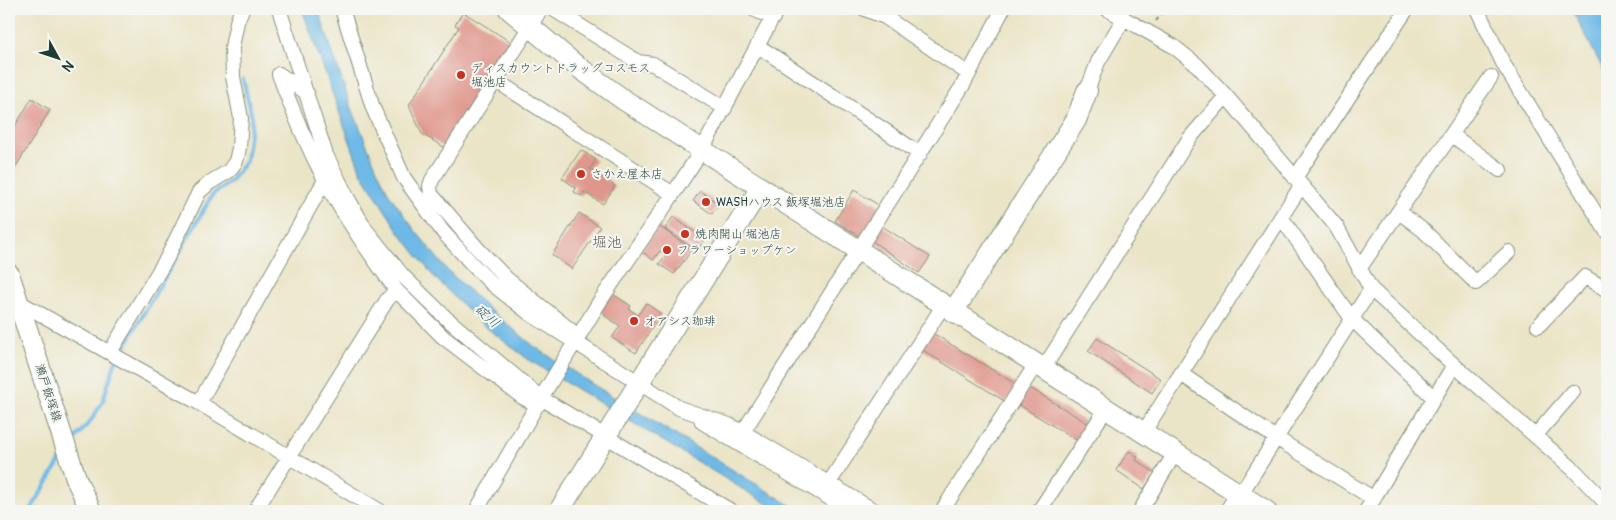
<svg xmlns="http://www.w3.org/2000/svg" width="1616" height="520" viewBox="0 0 1616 520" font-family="Pangolin,'Klee One',sans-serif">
<rect width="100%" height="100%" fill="#f6f6f2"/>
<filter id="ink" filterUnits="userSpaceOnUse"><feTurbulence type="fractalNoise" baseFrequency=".02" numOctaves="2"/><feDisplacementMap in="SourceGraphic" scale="10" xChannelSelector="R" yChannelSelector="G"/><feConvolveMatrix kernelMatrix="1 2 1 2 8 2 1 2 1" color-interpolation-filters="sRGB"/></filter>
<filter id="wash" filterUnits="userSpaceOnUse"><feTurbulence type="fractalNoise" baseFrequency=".0096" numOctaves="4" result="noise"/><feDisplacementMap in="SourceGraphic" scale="20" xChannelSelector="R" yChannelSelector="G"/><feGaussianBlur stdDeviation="1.12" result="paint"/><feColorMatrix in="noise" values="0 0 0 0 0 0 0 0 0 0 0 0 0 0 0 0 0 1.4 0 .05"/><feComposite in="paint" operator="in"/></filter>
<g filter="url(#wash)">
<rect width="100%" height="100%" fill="#ebe5c7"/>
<path fill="#6eb9e7" stroke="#467b8e" d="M302 9H318L350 104 377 169 389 194 414 229 447 270 491 311 535 347 597 387 800 511H779L529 360 483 325 435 278 399 232 361 172Z
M1572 9H1607V77Z"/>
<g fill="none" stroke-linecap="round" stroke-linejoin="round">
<path stroke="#6eb9e7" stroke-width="4" d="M71 444 92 419 102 403 115 363 213 194 230 182 246 161 252 117 243 79
M30 511 63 456"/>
</g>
<g id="blocks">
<path fill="#df968c" d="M463 12 514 44 447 149 422 134 409 105 459 27 455 25Z
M32 98 50 110 11 175 9 173V136Z
M581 150 596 160 590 169 615 186 603 204 584 192 581 196 574 192 576 188 562 178Z
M854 190 880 206 861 237 835 221Z
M700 191 719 204 712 214 693 201Z
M579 213 600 227 572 269 552 255Z
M673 217 705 239 697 251 665 229Z
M659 226 692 250 674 274 659 264 666 255 660 251 653 260 641 251Z
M882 226 930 257 919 273 872 241Z
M611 293 631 306 629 309 638 315 646 303 661 314 636 353 612 338 620 326 604 315 605 313 600 309Z
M931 332 1017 385 1006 402 921 349Z
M1097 338 1161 379 1152 393 1088 351Z
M1030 388 1089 424 1078 441 1019 405Z
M1129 451 1138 457 1136 460 1155 473 1144 489 1116 470Z"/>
</g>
</g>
<g filter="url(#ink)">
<use href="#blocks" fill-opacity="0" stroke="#85917e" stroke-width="1"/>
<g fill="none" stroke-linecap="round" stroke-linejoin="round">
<defs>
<path id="street" d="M279 9 326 155 347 197 366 230 403 276 445 317 541 398 731 511
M342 9 373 108 404 178 443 232 473 265 491 283 529 313 679 408 729 425 743 432 875 511
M541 9 432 180 430 186 431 194 478 249 507 279 579 337
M553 9 638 62 653 64 725 108
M753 9 773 18
M865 9 885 17 969 74
M1107 9 1173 46 1197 65 1226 96 1336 226 1371 289 1454 365 1573 469 1607 504
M1477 9 1504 65 1607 232
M758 46 920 154
M495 80 673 194
M1087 91 1098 62 1124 18
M307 93 279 74C292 110 307 146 325 180 345 219 371 255 396 290
M1452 135 1500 170
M1295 178 1407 9
M1399 212 1424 231 1476 283 1509 252
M1281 217 1352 319 1434 398
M1359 269 1491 77
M19 302 199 403 380 511
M1538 326 1585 277 1607 290
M110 352 167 258 199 192 209 183 229 171 236 161 239 148 241 118 233 77 232 47 237 22 242 9
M1043 369 1189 139 1226 96
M1181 374 1276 438 1374 499
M199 403 325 180
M702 422 851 511
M743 432 963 85 1003 9
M1143 433 1301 186
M1535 436 1573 392
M829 483 943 306
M1240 495 1371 289
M255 511 387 300 396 290 443 337 522 397 538 405
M476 511 541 398 600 301 673 194 702 150 777 9
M942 511 1036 364
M1039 511 1106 409
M1140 511 1175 453
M1366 511 1454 365"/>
<path id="secondary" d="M509 9 578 67 624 100 1266 511
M9 274 77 481 91 511
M953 312 1076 120 1087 91
M559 511 760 189
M1230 511 1240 495"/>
</defs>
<use href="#street" stroke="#85917e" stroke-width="16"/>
<use href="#secondary" stroke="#85917e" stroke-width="22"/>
<path stroke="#85917e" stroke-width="2" stroke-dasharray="4 4" stroke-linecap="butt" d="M1156 21 1165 9"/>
<use href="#street" stroke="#fff" stroke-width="14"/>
<use href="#secondary" stroke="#fff" stroke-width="20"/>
</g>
</g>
<g fill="#c8321e" stroke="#f6f6f2" stroke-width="2">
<circle cx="461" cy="75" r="5"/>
<circle cx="581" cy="174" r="5"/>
<circle cx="706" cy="202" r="5"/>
<circle cx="685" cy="234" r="5"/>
<circle cx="667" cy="250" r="5"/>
<circle cx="634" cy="321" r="5"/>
</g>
<g text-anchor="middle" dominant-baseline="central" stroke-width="4" stroke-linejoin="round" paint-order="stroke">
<g font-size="12" fill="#1f3d34" stroke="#f6f6f2" text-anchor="start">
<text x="471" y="68">ディスカウントドラッグコスモス<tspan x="471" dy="14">堀池店</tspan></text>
<text x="591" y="174">さかえ屋本店</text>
<text x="716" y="202">WASHハウス 飯塚堀池店</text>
<text x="695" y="234">焼肉開山 堀池店</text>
<text x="677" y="250">フラワーショップケン</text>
<text x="644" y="321">オアシス珈琲</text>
</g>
<g font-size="12" fill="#1f3d34" stroke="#f6f6f2">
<text transform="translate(48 393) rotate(72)">瀬戸飯塚線</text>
</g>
<g font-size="14" font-style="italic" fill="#335c61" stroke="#f6f6f2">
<text transform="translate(487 316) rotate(41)">碇川</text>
</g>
<g font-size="15" fill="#625c53" stroke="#f6f6f2">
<text x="607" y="242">堀池</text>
</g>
</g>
<rect width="1616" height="520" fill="none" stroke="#f6f6f2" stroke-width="30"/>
<g transform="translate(58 58) rotate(130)" stroke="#f6f6f2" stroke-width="4" paint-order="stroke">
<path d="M0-4L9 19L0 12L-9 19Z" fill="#1f3d34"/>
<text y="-8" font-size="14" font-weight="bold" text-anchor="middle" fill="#1f3d34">N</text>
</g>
</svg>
